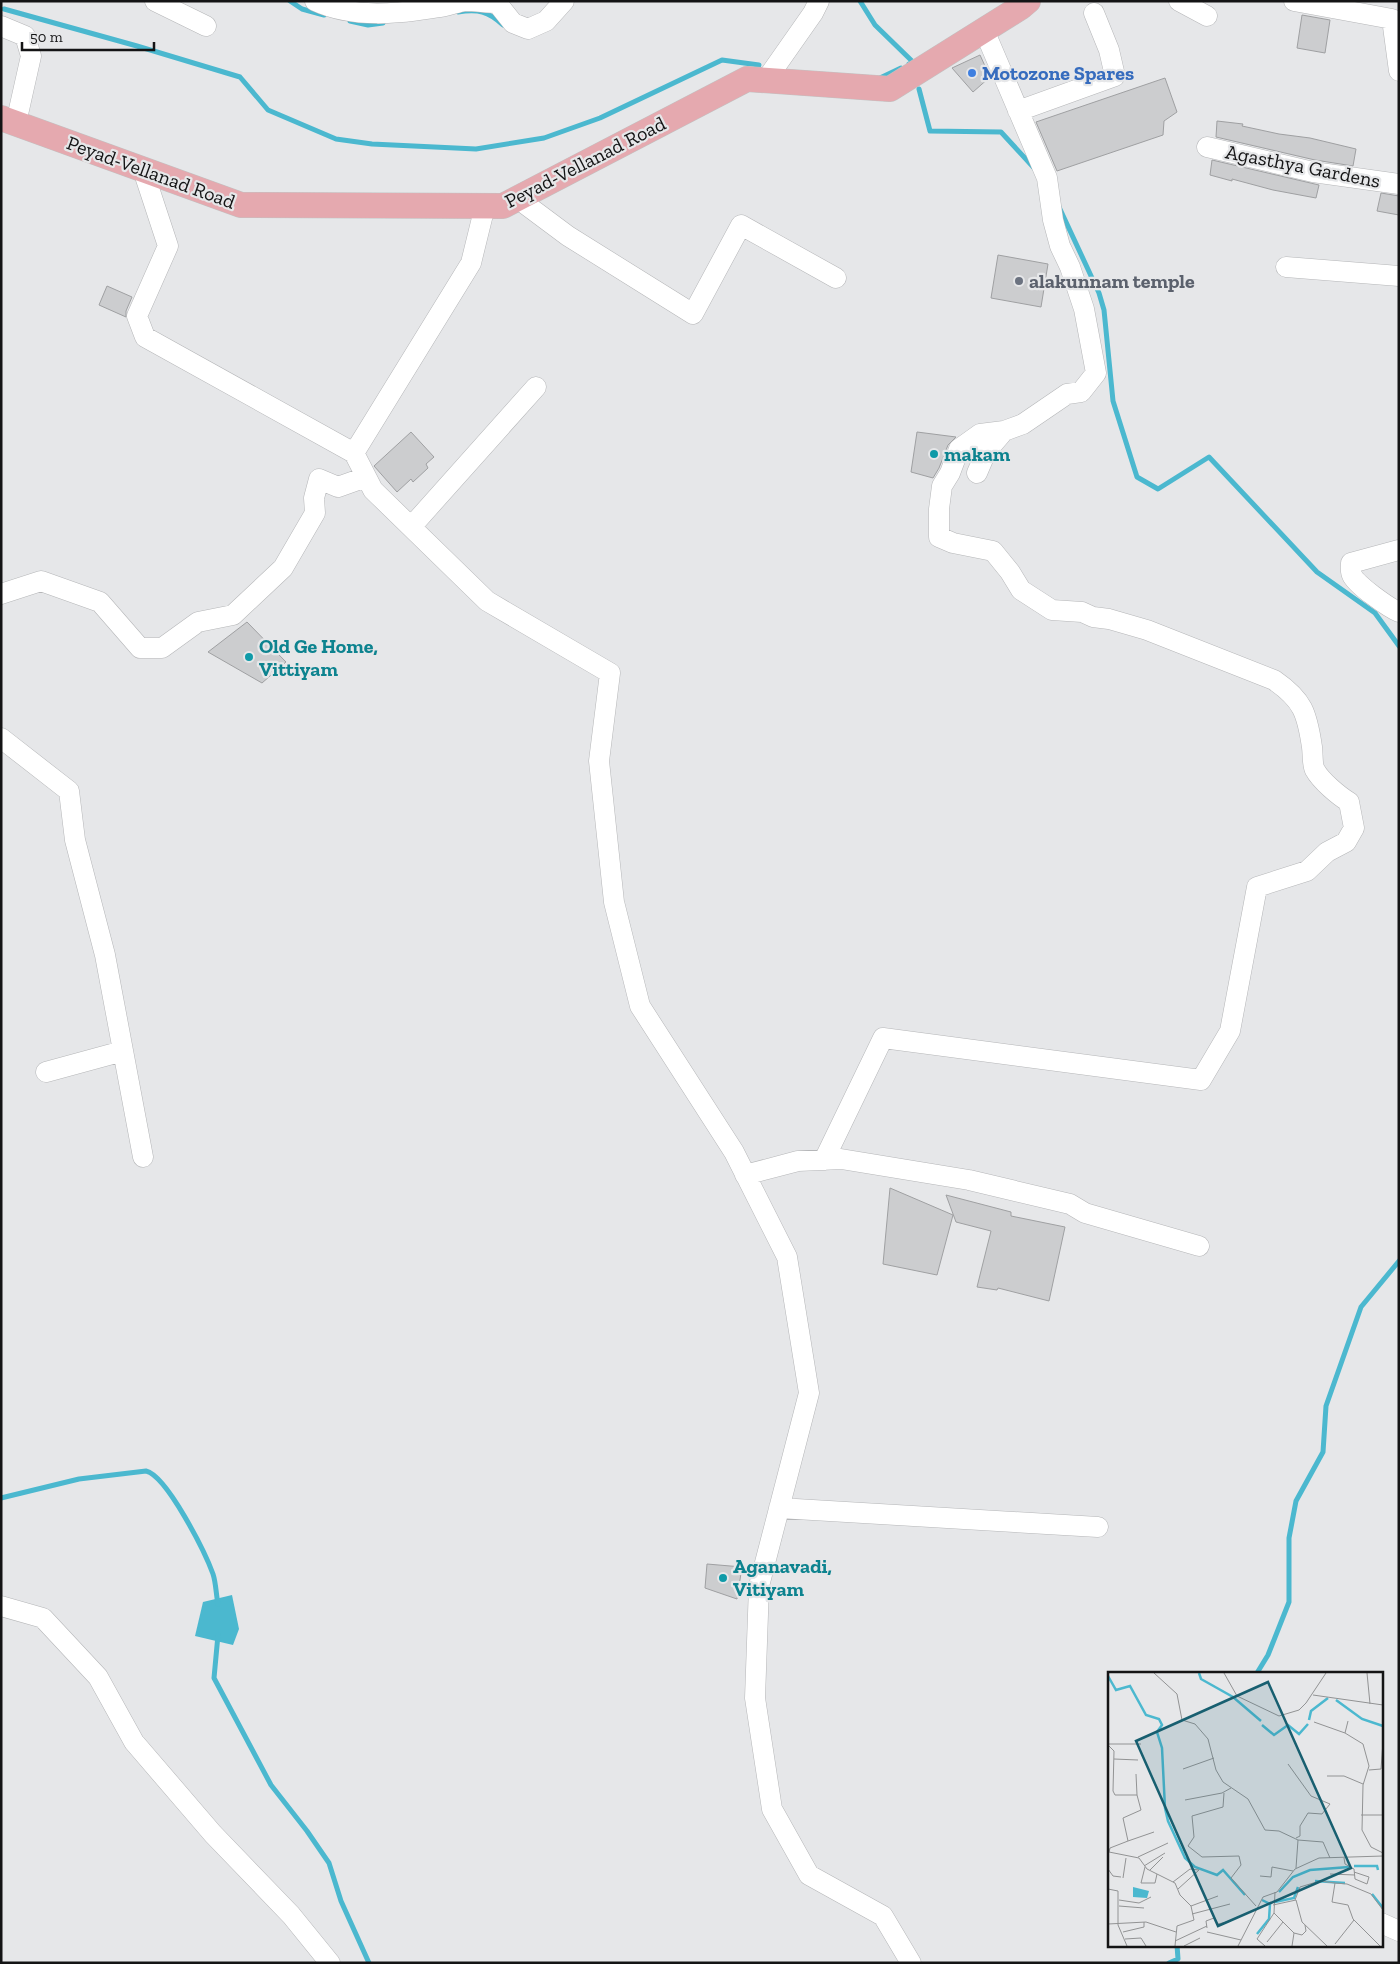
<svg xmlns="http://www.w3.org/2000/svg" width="1400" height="1964" viewBox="0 0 1400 1964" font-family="'Zilla Slab',serif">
<rect width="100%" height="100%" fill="#e6e7e9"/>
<path fill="#4bb8cf" d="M232 1595 239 1629 233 1645 195 1636 203 1602Z"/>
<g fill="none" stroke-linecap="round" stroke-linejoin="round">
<path stroke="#4bb8cf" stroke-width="5" d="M290 1 302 9 324 15
M860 1 875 25 913 62 909 64
M4 9 137 46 240 77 268 110 336 139 372 144 476 149 544 138 600 118 722 60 759 65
M458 12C478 9 488 11 503 25
M350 21 368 25 383 23
M880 78 901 68
M919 89 930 131 1001 132 1035 169
M1059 207 1099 293 1104 310 1113 401 1137 477 1158 489 1209 457 1317 572 1375 613 1399 646
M1 1498 79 1479 146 1471C167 1476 205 1552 213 1574 216 1583 216 1594 218 1604
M218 1635 214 1678 271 1785 307 1831 329 1863 341 1901 369 1963
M1257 1673 1268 1655 1289 1602V1538L1296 1501 1323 1452 1326 1406 1361 1307 1399 1261
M1169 1963 1178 1959 1177 1945"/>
</g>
<path fill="#cccdcf" stroke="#9fa0a2" d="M1302 15 1330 20 1325 53 1297 48Z
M980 55 990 77 973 92 952 68Z
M1165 78 1177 112 1164 121 1163 135 1057 171 1036 122Z
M1217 121 1243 124 1242 126 1279 134 1310 138 1356 149 1353 166 1315 160 1216 137Z
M1212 160 1319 185 1316 198 1273 190 1232 179V181L1210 175Z
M1381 193 1399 196V215L1377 211Z
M998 255 1048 264 1041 307 991 298Z
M107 286 132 297 126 311V317L99 305Z
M411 432 434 457 426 464 428 468 413 482 411 479 397 492 374 466Z
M917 432 956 437 948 445 939 468 933 478 911 472Z
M247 622 286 662 262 683 208 652Z
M890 1188 953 1215 937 1275 883 1264Z
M946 1195 1011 1212V1216L1065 1227 1049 1301 998 1288 997 1290 977 1287 991 1231 956 1222Z
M707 1564 742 1567 737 1599 705 1588Z"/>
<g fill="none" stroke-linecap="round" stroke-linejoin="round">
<defs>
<path id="minor" d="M155 1 206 26
M315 1C354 19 399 14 440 7 449 6 457 2 466 1 476 1 487 3 497 3L513 23 528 29 546 21 564 1
M1179 1 1207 16
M1294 1 1392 19 1399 71
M1 26 25 36 31 56 16 123
M766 80 813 13 819 1
M1018 111 1115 76 1109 50 1094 13
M1207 147 1313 172 1399 184
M143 170 168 246 137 316 145 337 354 453
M517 198 568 236 693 314 741 225 836 278
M485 206 471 263 354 453 373 490 487 601 610 673 599 761 614 902 640 1006 734 1152 787 1257 809 1393 759 1586 755 1698 772 1809 809 1875 883 1916 911 1963
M1286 267 1399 276
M977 473 986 452 1004 431
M411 527 536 387
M1399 550 1351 563C1351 566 1350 572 1352 575 1355 584 1389 608 1399 612
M1 594 41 581 100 602 140 648H162L198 622 233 615 283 568 315 513 314 498 319 479 338 487 366 477
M1 738 69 791 75 840 105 955 143 1157
M46 1072 123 1051
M824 1160 883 1038 1201 1080 1230 1031 1257 887 1307 871 1327 852 1346 842 1354 828 1349 802C1339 796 1321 781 1315 770 1312 765 1313 754 1312 747 1307 713 1303 700 1274 680L1147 630 1109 619 1093 617 1082 612 1052 610 1021 590 1010 572 993 551 953 543 939 537V509L942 486 950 473 959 449 980 434 1004 431 1023 424 1067 394 1081 392 1096 373 1084 309 1070 267 1060 246 1053 220 1047 178 984 30
M745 1175 798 1161 841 1159 969 1180 1070 1204 1085 1213 1199 1246
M779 1508 1098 1527
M1 1606 43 1618 98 1677 134 1742 213 1834 291 1915 330 1963
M1381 1923 1399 1931"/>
<path id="major" d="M1 118 241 205 503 206 747 79 890 89 1021 7 1028 1"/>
</defs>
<use href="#minor" stroke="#b5b6b8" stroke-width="21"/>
<use href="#major" stroke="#c2c2c2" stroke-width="26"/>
<use href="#minor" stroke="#fff" stroke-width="20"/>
<use href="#major" stroke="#e5a9af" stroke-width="25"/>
</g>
<circle fill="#3f7fe0" stroke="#e6e7e9" stroke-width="2" cx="972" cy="73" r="5"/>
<circle fill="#6b7280" stroke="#e6e7e9" stroke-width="2" cx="1019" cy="281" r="5"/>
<g fill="#0f9aa8" stroke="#e6e7e9" stroke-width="2">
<circle cx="934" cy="454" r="5"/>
<circle cx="249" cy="657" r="5"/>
<circle cx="723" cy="1578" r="5"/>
</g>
<g text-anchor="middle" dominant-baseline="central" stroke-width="4.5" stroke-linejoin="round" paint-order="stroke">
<g font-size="20" font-weight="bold" fill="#366cbe" stroke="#e6e7e9" text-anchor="start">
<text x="982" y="73">Motozone Spares</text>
</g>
<g font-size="20" fill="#141415" stroke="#e6e7e9">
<text transform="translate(585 162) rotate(-27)">Peyad-Vellanad Road</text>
<text transform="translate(1303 166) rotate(11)">Agasthya Gardens</text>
<text transform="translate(151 172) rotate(20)">Peyad-Vellanad Road</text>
</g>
<g font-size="20" font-weight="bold" fill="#5b616d" stroke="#e6e7e9" text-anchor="start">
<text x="1029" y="281">alakunnam temple</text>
</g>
<g font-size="20" font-weight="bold" fill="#0d838f" stroke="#e6e7e9" text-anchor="start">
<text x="944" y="454">makam</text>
<text x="259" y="646">Old Ge Home,<tspan x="259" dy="23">Vittiyam</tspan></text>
<text x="733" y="1566">Aganavadi,<tspan x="733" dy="23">Vitiyam</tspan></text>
</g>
</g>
<g transform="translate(1108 1672)">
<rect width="275" height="275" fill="#e6e7e9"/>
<path d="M25 215 41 219 39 226 25 225Z" fill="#4bb8cf"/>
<path fill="none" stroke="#4bb8cf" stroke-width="2.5" d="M91 1 93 7 125 25 153 49M0 4 8 18 22 14 38 43 51 47 54 53 49 60 54 76 57 136 60 149 77 186 87 195 109 203 115 198 137 223M228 28 254 47 275 54M201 48 203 39 220 26M154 53 166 63 180 53 191 62 200 52M246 194H269L270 198M207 209 237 211M171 220 185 205 202 198 241 195M264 222 275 236M167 230 186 226 190 215M149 262 161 247 162 232 154 228"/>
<path fill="none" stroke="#929394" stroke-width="1" d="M46 1 69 22 74 48 87 52 100 67 108 98 115 110 140 127 157 158 171 159 190 168 188 196M116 1 129 24 171 44 191 38 198 31 218 1M259 1 262 32M205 23 275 33M240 49 237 61 255 72 261 94 255 113 254 158 263 175 275 181M206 50 237 61M0 72H33M0 73 6 79 5 119 7 123H29L33 138 15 146 20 169 2 176 1 180 31 186 39 197 67 211 72 223 83 234 86 248 69 254 67 274M6 87 30 88M180 92 203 124 222 132 214 142 200 141 192 154V164L188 166M75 97 106 86M261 98 273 97 275 70M28 102 29 123M219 104H236L255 112M116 121 115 135 84 144 86 165 80 174 94 185 131 184 133 193 123 206 148 234M77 128 114 121 123 116M253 143H275M190 168 215 170 222 186M20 169 46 160M30 185 60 171M236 186 237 192 246 197 247 207 259 212 261 205 246 200M36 194 57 181M37 195 33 211H47L49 202M0 197 5 204 13 205M42 198 55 185M222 202 247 203M152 204 163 205 164 195 185 199M15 206 18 186M65 210 82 197 91 198 70 217M227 211 239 212 263 222 275 238M0 217 10 219V253L19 274M167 220 166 241 186 261 184 274M11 228 31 231 43 225M187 228 192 215 212 209 227 211 224 230 240 233 245 247 272 274M165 233 188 228 194 250 219 274M11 234 36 236M83 234 110 224M102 237 110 252 123 249M84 242 122 232M0 252 38 250 68 260M99 256 98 249 106 246M15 260 36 255V250M99 260 133 268M186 261 194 263 198 259 197 253M17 267 33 266 38 274M67 269 99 254M159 270 175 250M227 272 246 248M76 274 92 266M130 274 155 225 169 220 187 197 211 186 275 184M157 274 149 267 166 241"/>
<path fill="#185f70" fill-opacity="0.15" stroke="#185f70" stroke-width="2.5" d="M160 10 243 196 110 254 28 69Z"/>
<rect width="275" height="275" fill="none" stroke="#141415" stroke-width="2.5"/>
</g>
<rect width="1400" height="1964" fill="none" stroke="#141415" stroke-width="5"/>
<path d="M22 42v8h132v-8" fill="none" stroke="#141415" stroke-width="2.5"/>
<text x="30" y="42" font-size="15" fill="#141415" stroke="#e6e7e9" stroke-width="4" paint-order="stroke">50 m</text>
</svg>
